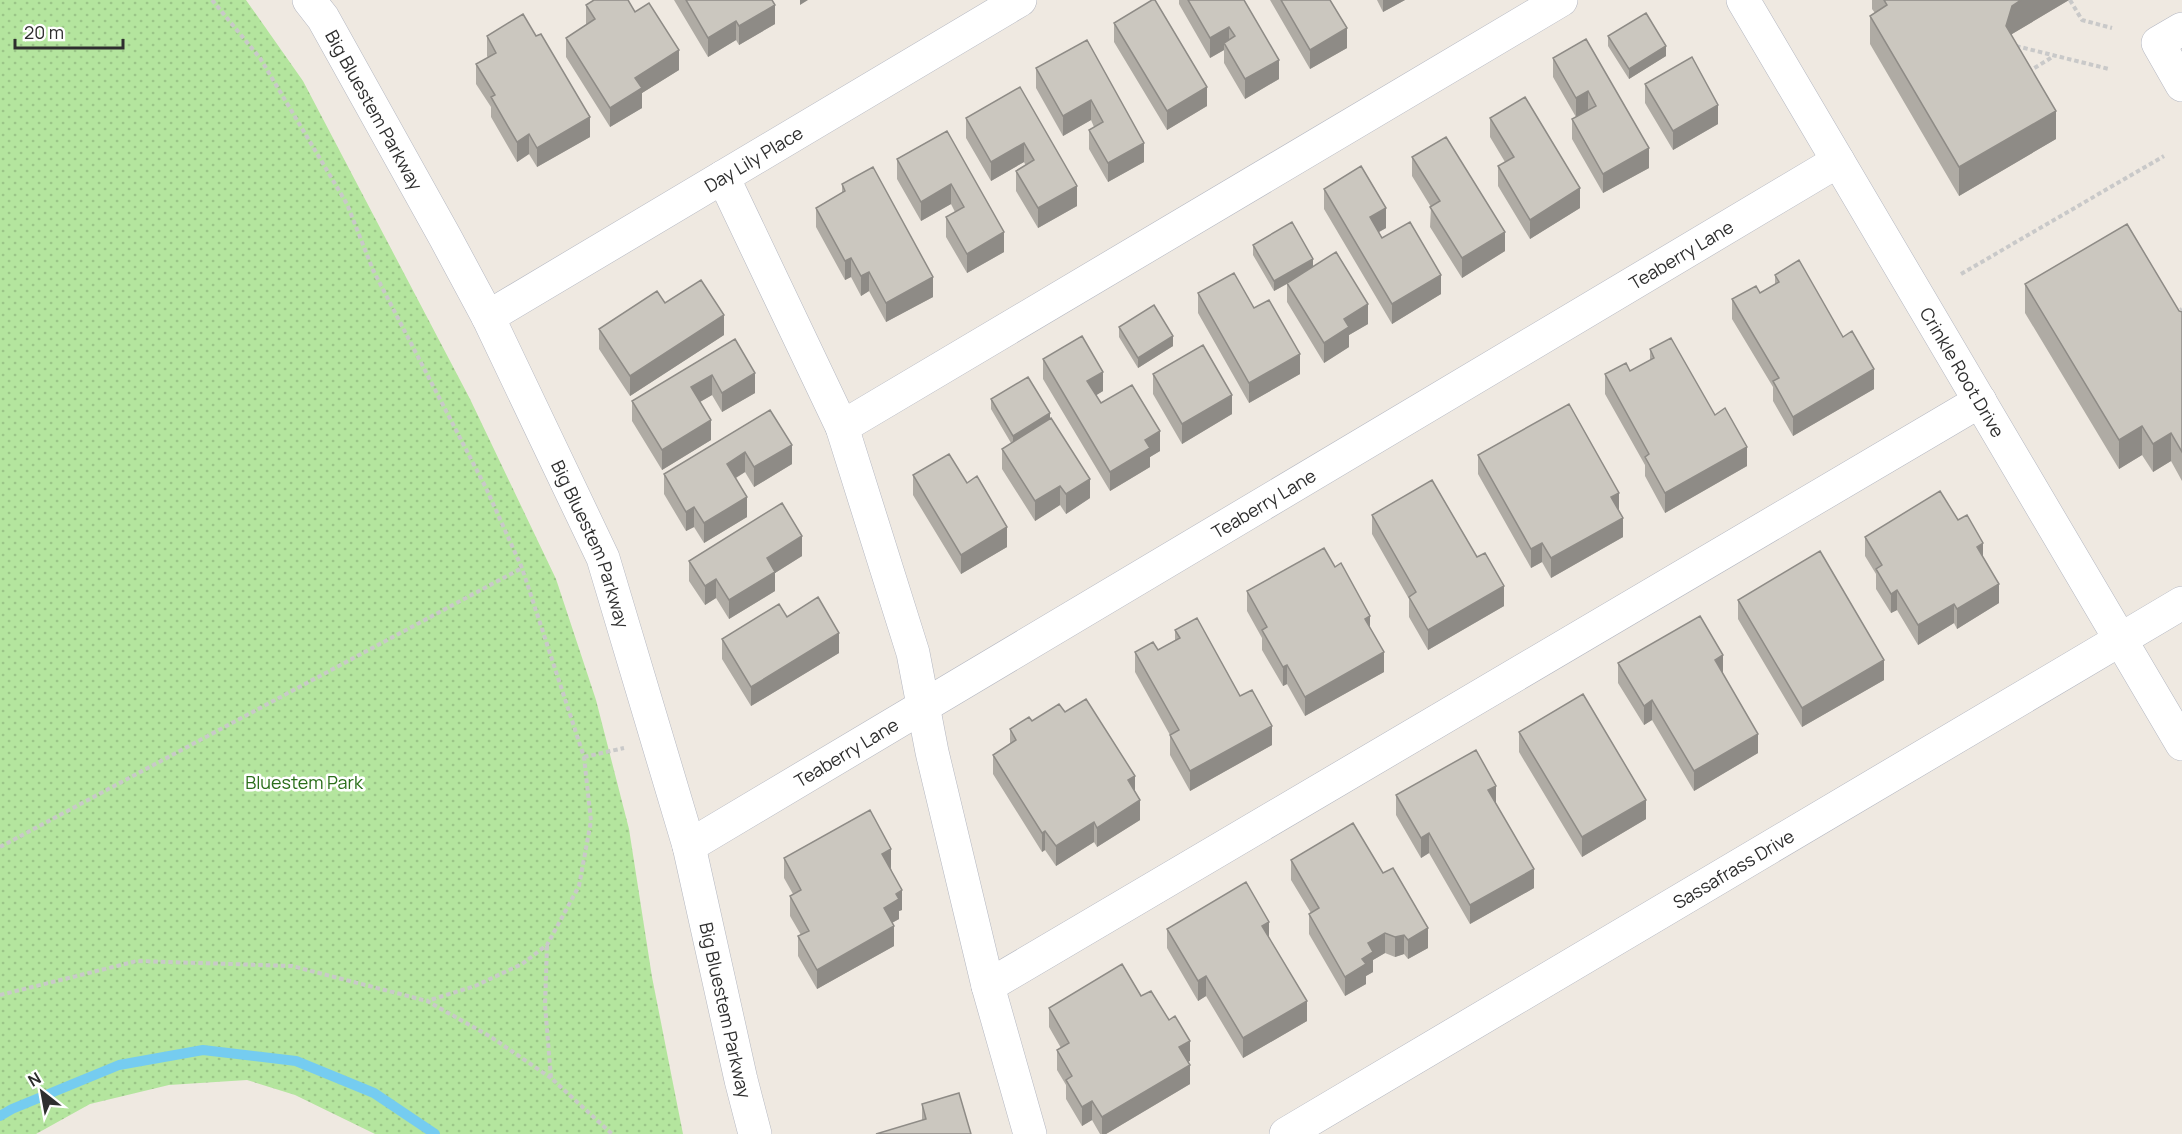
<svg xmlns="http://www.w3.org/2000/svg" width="2182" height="1134" viewBox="0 0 2182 1134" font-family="Manrope,sans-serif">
<defs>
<pattern id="grass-dots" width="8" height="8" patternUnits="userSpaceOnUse" patternTransform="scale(1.5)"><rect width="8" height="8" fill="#b4e59e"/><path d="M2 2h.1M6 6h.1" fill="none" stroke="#9bc588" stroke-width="1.8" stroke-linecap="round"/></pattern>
</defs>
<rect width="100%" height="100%" fill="#efe9e1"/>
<path fill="url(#grass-dots)" d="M0 0H246L303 81 470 399 556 579 596 700 629 829 652 977 683 1134H375L295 1095 247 1080 169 1085 90 1104 36 1134H0Z"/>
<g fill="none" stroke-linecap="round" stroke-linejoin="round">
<path stroke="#75ccf0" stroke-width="10" d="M0 1116 12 1109 119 1065 203 1050 296 1061 374 1093 435 1134"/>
<defs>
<g id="minor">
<path id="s1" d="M309 0 323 18 445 237 488 317 603 558 689 846 741 1080 755 1134"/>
<path id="s2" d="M1743 0 2182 744"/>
<path d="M2182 29 2158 43 2182 85"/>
<path d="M723 177 842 427 913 653 932 752 988 986 1030 1134"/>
<path id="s3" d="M488 317 1020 0"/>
<path d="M842 427 1561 0"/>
<path id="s4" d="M689 846 1838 161"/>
<path d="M988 986 1980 401"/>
<path id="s5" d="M1286 1134 2182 603"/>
</g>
</defs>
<use href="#minor" stroke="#b4b7c1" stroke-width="34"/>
<path stroke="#c9c9c9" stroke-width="4" stroke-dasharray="4.5 3" stroke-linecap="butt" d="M212 0 260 58 347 204 373 270 486 488 522 568 584 757 591 821 579 886 547 945 522 964 475 986 427 1001
M2070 0 2082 20 2112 28
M2016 46 2109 69
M2028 72 2054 56
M1961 274 2164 156
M2174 314 2182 309
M584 757 624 748
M0 847 522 568
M547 946 545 1005 551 1078 612 1134
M0 995 137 961 292 966 427 1001 491 1037 551 1078"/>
<use href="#minor" stroke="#fff" stroke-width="33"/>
</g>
<path fill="#afaba4" d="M674 0H772L775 24 739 45 736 40 708 57Z
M1179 0H1244L1279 79 1245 99 1224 63V50L1210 58 1179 4Z
M1270 0H1330L1347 48 1310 69Z
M1377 0H1405L1383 12Z
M1872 0H2069L2012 34 2011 35 2056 139 1959 196 1870 44V16L1875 13 1872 9Z
M586 5 635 12 679 70 642 93V108L610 127 566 57V38L586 25Z
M1114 23 1207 106 1167 130 1114 42Z
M487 36 590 137 537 167 529 154 517 162 491 117V107L476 84V64L488 58 487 56Z
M1608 36 1666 56 1629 79 1608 46Z
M1586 39 1649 168 1603 193 1572 139V119L1576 117 1553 77V58Z
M1087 40 1144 162 1108 182 1089 149V130L1094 127 1091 120 1063 136 1036 88V68Z
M1645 84 1718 124 1673 150 1645 103Z
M1020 87 1077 206 1038 228 1016 191V171L1026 166 1024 162 991 181 966 138V118Z
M1490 118 1580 208 1530 239 1498 186V166L1505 162 1490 137Z
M947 131 1004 252 967 273 946 237V217L955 212 951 204 921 221 897 179V159Z
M1412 157 1505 251 1462 278 1430 227 1431 207 1412 176Z
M842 184 933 297 886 322 869 291 861 296 851 277 845 280 816 227V208L842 193Z
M1324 189 1386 228 1379 232 1382 238 1441 294 1392 324 1324 209Z
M1253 245 1313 266 1368 324 1349 335V347L1324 363 1287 302V284L1274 291 1253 255Z
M1775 275 1874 389 1793 436 1773 401V387L1732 319V299L1760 293 1775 285Z
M2025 284 2182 312V481L2171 461 2153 472 2142 455 2119 469 2025 313Z
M1198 293 1254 308 1300 374 1249 403 1198 313Z
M665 303 724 335 630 396 599 349V329Z
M1119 327 1173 346 1138 368 1119 337Z
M735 339 755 393 722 412 712 395 700 402 711 440 662 470 632 421V401Z
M1650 349 1715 415 1747 466 1665 513 1645 476V465L1605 394V374L1630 371 1650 360Z
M1043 359 1103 391 1096 395 1101 403 1160 451 1150 457V467L1110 491 1043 379Z
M1153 374 1232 414 1182 444 1153 394Z
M991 399 1050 419 1090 498 1066 514 1060 505 1035 521 1002 469V449L1011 443 991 409Z
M770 410 792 464 754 487 745 472 736 478 747 517 704 543 694 527 686 531 664 494V474Z
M1478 455 1619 511 1623 537 1551 578 1542 562 1531 568 1478 474Z
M913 475 967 483 1007 547 961 574 913 495Z
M1372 515 1504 606 1428 650 1409 617V599L1372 534Z
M1958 520 1983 558 1999 603 1957 629 1954 623 1918 645 1897 610 1891 613 1876 589V574L1865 556V537Z
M802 556 775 573V591L729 619 716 598 705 605 689 581V561Z
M1247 591 1370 628 1384 672 1305 716 1287 684 1283 686 1262 650V638L1247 611Z
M1738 600 1884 680 1802 727 1738 619Z
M787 617 839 653 751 706 722 659V639Z
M1175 630 1240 696 1272 745 1190 791 1170 755V735L1135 672V652L1158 650 1175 640Z
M1618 663 1723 674 1758 753 1694 791 1652 720 1644 725 1618 683Z
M1065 712 1135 791 1140 820 1097 847 1094 842 1056 866 1045 850 1042 852 993 774V755L1010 744V729L1032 721Z
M1519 732 1646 819 1582 857 1519 752Z
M1396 795 1496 804 1534 888 1470 924 1429 853 1421 858 1396 815Z
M784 858 891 868 902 910 899 911V919L892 923 894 946 817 989 798 956V936L801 935 790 916V896L793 894 784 878Z
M1291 860 1383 873 1428 948 1408 959 1404 954 1395 957 1385 953 1373 960V972L1366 976V984L1345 996 1309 934V914L1311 913 1291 880Z
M1167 929 1269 938 1307 1021 1243 1058 1206 996 1198 1001 1167 948Z
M1141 996 1190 1061H1188L1190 1084 1106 1134H1100L1092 1120 1082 1126 1066 1099V1085L1057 1070V1050L1061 1048 1049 1027V1008Z
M922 1104 971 1134 922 1120Z"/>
<path fill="#8e8b86" d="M800 0H808L800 5Z
M1383 0H1405L1383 12Z
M2021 0H2069L2012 34 2006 55V26L2012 6Z
M775 5V24L739 45V26Z
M736 21V40L708 57V38Z
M1229 27V46L1224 43V50L1210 58V38Z
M1347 28V48L1310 69V50Z
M1666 46V56L1629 79V69Z
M679 50V70L642 93V108L610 127V108L635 78Z
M1279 60V79L1245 99V79Z
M1207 87V106L1167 130V111Z
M1588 91V111L1576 118V98Z
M1091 100V120L1063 136V116Z
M1718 105V124L1673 150V131Z
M2056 111V139L1959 196V167Z
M590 117V137L537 167V148Z
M529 134V154L517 162V142Z
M1024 143V162L991 181V162Z
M1144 143V162L1108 182V163Z
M1649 148V168L1603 193V174Z
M951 184V204L921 221V202Z
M1077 186V206L1038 228V208Z
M1580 188V208L1530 239V220Z
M1386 208V228L1370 237V217Z
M1004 232V252L967 273V254Z
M1505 232V251L1462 278V258Z
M851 258V277L845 280V261Z
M1313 259V269L1274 291V281Z
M869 272V291L861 296V276Z
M1441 275V294L1392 324V304Z
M933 277V297L886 322V303Z
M1368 304V324L1349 335V347L1324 363V343L1344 319Z
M724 315V335L630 396V376Z
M1173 336V346L1138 368V358Z
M1300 354V374L1249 403V383Z
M1874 369V389L1793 436V417Z
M1103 372V391L1087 401V381Z
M755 373V393L722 412V393Z
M712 375V395L691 407V387Z
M1232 395V414L1182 444V424Z
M1050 413V423L1013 446V436Z
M711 420V440L662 470V450Z
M2142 426V455L2119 469V440Z
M1160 431V451L1150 457V467L1110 491V472L1145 440Z
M2171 433V461L2153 472V444Z
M792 445V464L754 487V467Z
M1747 447V466L1665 513V493Z
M745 452V472L727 483V464Z
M1090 479V498L1066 514V494Z
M1060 486V505L1035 521V501Z
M1619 493V512L1611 497Z
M747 497V517L704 543V523Z
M694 507V527L686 531V512Z
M1623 518V537L1551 578V558Z
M1007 527V547L961 574V555Z
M802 536V556L775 573V591L729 619V600L767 558Z
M1542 543V562L1531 568V549Z
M1983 543V563L1977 547Z
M716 579V598L705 605V586Z
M1999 584V603L1957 629V609Z
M1504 586V606L1428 650V630Z
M1897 590V610L1891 613V594Z
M1954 604V623L1918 645V625Z
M1370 616V636L1365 619Z
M839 633V653L751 706V687Z
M1384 652V672L1305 716V697Z
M1723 655V675L1715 660Z
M1884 660V680L1802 727V708Z
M1287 665V684L1283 686V667Z
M1652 700V720L1644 725V706Z
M1272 726V745L1190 791V771Z
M1758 734V753L1694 791V771Z
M1135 776V796L1128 780Z
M1496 786V805L1488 790Z
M1140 800V820L1097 847V828Z
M1646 800V819L1582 857V837Z
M1094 822V842L1056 866V846Z
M1045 831V850L1042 852V833Z
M1429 833V853L1421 858V838Z
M891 849V868L882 873V854Z
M1534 869V888L1470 924V905Z
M902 890V910L899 911V919L884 927V908L896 894Z
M1269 922V941L1262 926Z
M894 926V946L817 989V970Z
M1428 928V948L1408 959V940Z
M1385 933V953L1373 960V972L1366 976V984L1345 996V977L1362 959 1368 943Z
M1404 935V954L1395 957V937Z
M1206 976V996L1198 1001V981Z
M1307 1001V1021L1243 1058V1038Z
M1190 1041V1061L1179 1066V1047Z
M1190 1065V1084L1106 1134H1102V1117Z
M1092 1101V1120L1082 1126V1107Z"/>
<path fill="#cbc7bf" stroke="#8e8b86" stroke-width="1.5" d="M594 0H628L635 12 649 3 679 50 635 78 642 88 610 108 566 38 595 19 586 5Z
M686 0H772L775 5 739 26 736 21 708 38Z
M1152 0H1155L1207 87 1167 111 1114 23Z
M1188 0H1244L1279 60 1245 79 1224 43 1235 36 1229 27 1210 38Z
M1281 0H1330L1347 28 1310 50Z
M1884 0H2021L2012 6 2006 26 2056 111 1959 167 1870 16 1887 5Z
M1646 13 1666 46 1629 69 1608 36Z
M523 14 536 36 541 34 590 117 537 148 529 134 517 142 491 97 495 95 476 64 496 53 487 36Z
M1586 39 1649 148 1603 174 1572 119 1596 106 1588 91 1576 98 1553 58Z
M1087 40 1144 143 1108 163 1089 130 1103 122 1091 100 1063 116 1036 68Z
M1692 57 1718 105 1673 131 1645 84Z
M1020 87 1077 186 1038 208 1016 171 1034 160 1024 143 991 162 966 118Z
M1525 97 1580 188 1530 220 1498 166 1514 157 1490 118Z
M947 131 1004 232 967 254 946 217 964 207 951 184 921 202 897 159Z
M1446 137 1505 232 1462 258 1430 207 1440 201 1412 157Z
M1361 166 1386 208 1370 217 1382 238 1410 222 1441 275 1392 304 1324 189Z
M873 167 933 277 886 303 869 272 861 276 851 258 845 261 816 208 845 191 842 184Z
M1292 222 1313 259 1274 281 1253 245Z
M2127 224 2179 311 2182 312V452L2171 433 2153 444 2142 426 2119 440 2025 284Z
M1336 252 1368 304 1344 319 1349 327 1324 343 1287 283Z
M1799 260 1843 337 1852 331 1874 369 1793 417 1773 381 1779 378 1732 299 1756 286 1760 293 1779 282 1775 275Z
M1234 273 1254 308 1269 300 1300 354 1249 383 1198 293Z
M701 280 724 315 630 376 599 329 657 291 665 303Z
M1154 305 1173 336 1138 358 1119 327Z
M1082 336 1103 372 1087 381 1101 403 1132 385 1160 431 1145 440 1150 448 1110 472 1043 359Z
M1671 338 1715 415 1725 408 1747 447 1665 493 1645 457 1649 454 1605 374 1626 363 1630 371 1654 358 1650 349Z
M735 339 755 373 722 393 712 375 691 387 711 420 662 450 632 401Z
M1203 345 1232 395 1182 424 1153 374Z
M1028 377 1050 413 1013 436 991 399Z
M1569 404 1619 493 1611 497 1623 518 1551 558 1542 543 1531 549 1478 455Z
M770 410 792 445 754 467 745 452 727 464 747 497 704 523 694 507 686 512 664 474Z
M1051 418 1090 479 1066 494 1060 486 1035 501 1002 449Z
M949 454 967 483 977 476 1007 527 961 555 913 475Z
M1432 480 1477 557 1485 553 1504 586 1428 630 1409 597 1416 592 1372 515Z
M1940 491 1958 520 1967 515 1983 543 1977 547 1999 584 1957 609 1954 604 1918 625 1897 590 1891 594 1876 569 1882 565 1865 537Z
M782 503 802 536 767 558 775 572 729 600 716 579 705 586 689 561Z
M1324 548 1335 567 1341 563 1370 616 1365 619 1384 652 1305 697 1287 665 1283 667 1262 630 1267 627 1247 591Z
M1820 551 1884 660 1802 708 1738 600Z
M818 597 839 633 751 687 722 639 779 604 787 617Z
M1700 616 1723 655 1715 660 1758 734 1694 771 1652 700 1644 706 1618 663Z
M1197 618 1240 696 1252 690 1272 726 1190 771 1170 735 1179 730 1135 652 1153 642 1158 650 1180 638 1175 630Z
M1583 694 1646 800 1582 837 1519 732Z
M1086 699 1135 776 1128 780 1140 800 1097 828 1094 822 1056 846 1045 831 1042 833 993 755 1016 740 1010 729 1029 717 1032 721 1059 704 1065 712Z
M1476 750 1496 786 1488 790 1534 869 1470 905 1429 833 1421 838 1396 795Z
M870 810 891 849 882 854 902 890 896 894 899 899 884 908 894 926 817 970 798 936 809 931 790 896 801 890 784 858Z
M1353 823 1383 873 1393 868 1428 928 1408 940 1404 935 1395 937 1385 933 1368 943 1373 952 1362 959 1366 964 1345 977 1309 914 1319 908 1291 860Z
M1246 882 1269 922 1262 926 1307 1001 1243 1038 1206 976 1198 981 1167 929Z
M1122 964 1141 996 1151 991 1169 1020 1175 1016 1190 1041 1179 1047 1190 1065 1102 1117 1092 1101 1082 1107 1066 1080 1072 1076 1057 1050 1069 1043 1049 1008Z
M959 1093 971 1134H876L926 1119 922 1104Z"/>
<g text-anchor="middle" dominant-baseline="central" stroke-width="5" stroke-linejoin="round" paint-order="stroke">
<g font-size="18" fill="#2e2e2e" stroke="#fff">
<text stroke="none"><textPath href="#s1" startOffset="128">Big Bluestem Parkway</textPath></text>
<text stroke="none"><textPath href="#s3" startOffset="309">Day Lily Place</textPath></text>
<text stroke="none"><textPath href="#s4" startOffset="1155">Teaberry Lane</textPath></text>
<text stroke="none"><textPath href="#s2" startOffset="432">Crinkle Root Drive</textPath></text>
<text stroke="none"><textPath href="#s4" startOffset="669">Teaberry Lane</textPath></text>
<text stroke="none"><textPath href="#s1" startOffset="614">Big Bluestem Parkway</textPath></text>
<text stroke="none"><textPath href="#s4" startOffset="183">Teaberry Lane</textPath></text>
<text stroke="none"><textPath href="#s5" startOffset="520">Sassafrass Drive</textPath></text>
<text stroke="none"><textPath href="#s1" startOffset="1100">Big Bluestem Parkway</textPath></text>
</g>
<g font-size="18" fill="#2a6e1b" stroke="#fff">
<text x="304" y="782">Bluestem Park</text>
</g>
</g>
<g transform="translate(42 1092) rotate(329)" stroke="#ffffff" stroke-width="4.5" paint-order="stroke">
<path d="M0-4.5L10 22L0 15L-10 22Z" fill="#2e2e2e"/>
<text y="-9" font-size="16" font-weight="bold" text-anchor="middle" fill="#2e2e2e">N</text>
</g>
<path d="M15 39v9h108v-9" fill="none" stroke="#2e2e2e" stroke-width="3"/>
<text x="24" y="39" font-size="18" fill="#2e2e2e" stroke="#ffffff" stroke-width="4.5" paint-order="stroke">20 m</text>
</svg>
